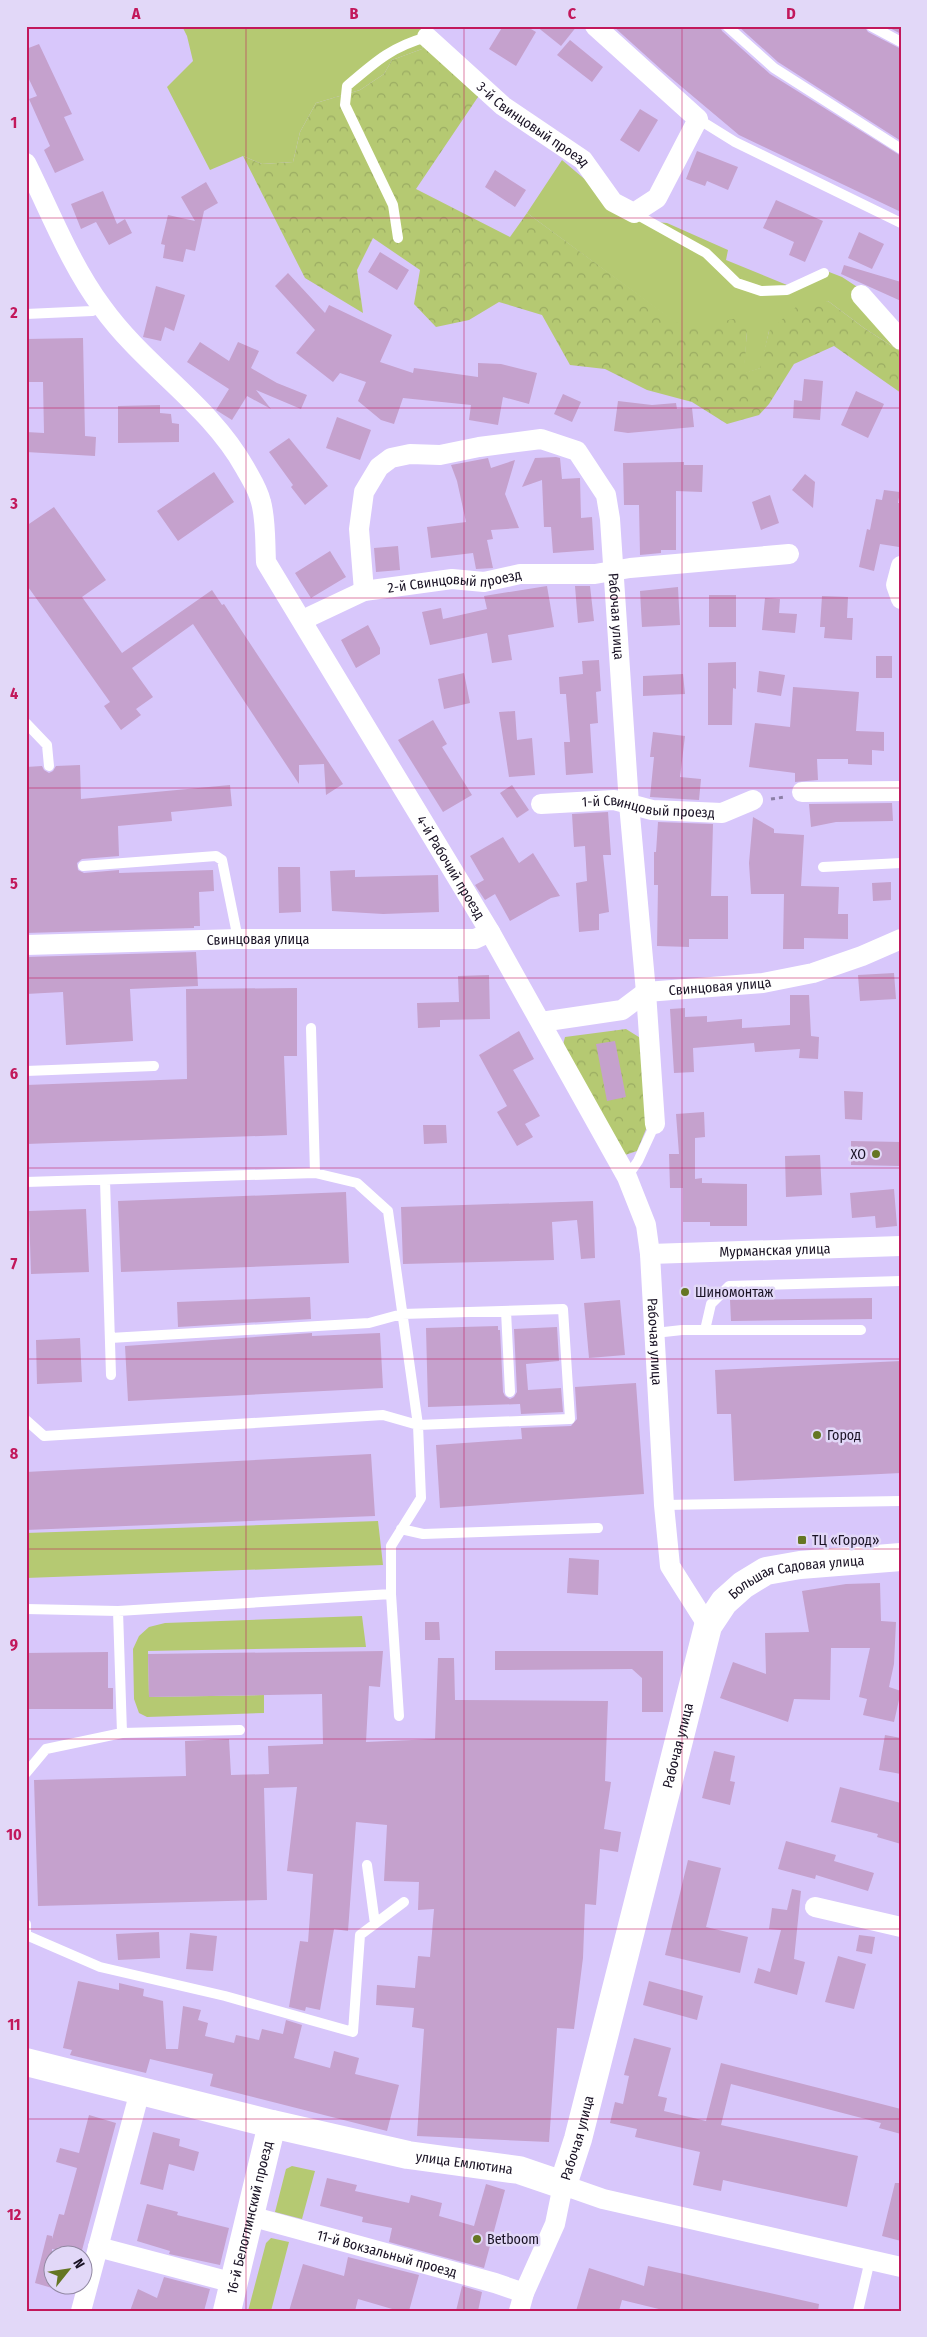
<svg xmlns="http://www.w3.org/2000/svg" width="927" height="2337" viewBox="0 0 927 2337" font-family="'Fira Sans Condensed',sans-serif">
<defs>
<pattern id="forest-crowns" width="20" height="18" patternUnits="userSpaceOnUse" patternTransform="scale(1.25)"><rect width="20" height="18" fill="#b5c972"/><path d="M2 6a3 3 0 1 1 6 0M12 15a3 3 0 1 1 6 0" fill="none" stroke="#9bac63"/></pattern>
</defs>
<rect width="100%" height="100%" fill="#d8c7fb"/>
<path fill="#b5c972" d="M182 26H420L425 30 422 49 392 60 384 74 360 90 316 103 300 132 293 162 262 164 243 156 210 170 167 87 193 61 187 36Z
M562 160 633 220 667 223 728 250 726 260 787 285 824 270 842 277 865 292 901 334V352L864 328 828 301 769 331 761 368 743 374 747 332 687 331 527 213Z
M378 1521 383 1565 26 1578V1533Z
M362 1616 366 1647 148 1651 149 1697 264 1695V1713L147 1717 139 1713 134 1699 133 1649 139 1636 149 1627 165 1623Z
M292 2166 315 2171 302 2219 275 2212 286 2169Z
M271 2238 289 2242 271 2311H248L266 2243Z"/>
<path fill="url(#forest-crowns)" d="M425 30 480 94 416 189 510 237 527 213 687 330 741 317 747 332 744 373 760 368 769 331 796 307 828 301 864 328 901 352V393L834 346 794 364 769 404 759 415 727 424 692 402 647 390 605 369 570 365 542 315 499 302 469 320 436 327 414 304 420 270 373 238 357 270 363 313 305 278 243 156 262 164 293 162 300 132 316 103 360 90 384 74 392 60 422 49Z
M626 1029 642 1039 649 1122 637 1151 622 1156 563 1045 565 1037Z"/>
<path fill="#c5a1cd" d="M503 26H526L536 32 516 66 489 49Z
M536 26H577L561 46Z
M613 26H720L722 31 770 74 901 156V212L739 135 664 72Z
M738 26H864L868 32 901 49V141L778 62Z
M886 26H901V34Z
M570 40 603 67 592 82 557 55Z
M39 44 72 114 64 117 84 160 55 173 44 150 50 146 29 99 37 96 26 73V49Z
M640 109 658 120 639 152 620 140Z
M697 151 738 167 728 190 707 181 705 186 686 179Z
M495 170 526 190 515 207 485 187Z
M206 182 218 203 204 211 195 251 186 249 183 262 163 258 165 245 161 244 168 215 195 221 181 197Z
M103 191 117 224 125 219 132 233 109 245 96 222 81 229 71 204Z
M776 200 823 221 805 262 789 255 794 242 763 228Z
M859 232 884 244 872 269 848 258Z
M380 252 409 270 397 290 368 272Z
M844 265 901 282V301L841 274Z
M288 273 325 313 329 305 392 335 380 362 413 373 414 368 478 377V363L501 364 537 373 529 404 503 397 498 425 469 420 471 405 403 398 394 424 381 420 358 401 366 382 340 373 333 382 296 353 315 330 275 286Z
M156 286 185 295 174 331 165 327 161 341 143 337Z
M83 338 85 436 96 437 95 456 26 452V432L44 433 43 382H26V339Z
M200 342 229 361 238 342 259 351 251 368 277 383 307 395 301 409 256 390 271 409 247 396 232 420 216 410 229 389 187 362Z
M804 379 823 381 820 420 793 418 794 400 802 401Z
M856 391 884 404 868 438 841 425Z
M563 394 581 402 572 422 554 414Z
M618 401 652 405 676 403 677 409 692 408 694 427 628 433 614 431Z
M160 405V413L171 414 172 423 179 424V442L118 443V406Z
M337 417 371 430 360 460 326 448Z
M289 438 328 486 305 505 291 487 293 485 269 452Z
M556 457 560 458 562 479 580 478 581 518 592 517 594 550 553 553 551 527H544L542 480 522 487 535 458Z
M488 458 491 468 515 460 505 494 519 528 491 530 493 539 487 540 493 568 476 569 473 553 431 558 427 527 466 522 457 481 451 465Z
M684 462V465H703L702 492 676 491V550H661V553L640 555 639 505H624L623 463Z
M214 472 234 502 178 541 157 511Z
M805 474 815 482 813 508 792 490Z
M884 490 900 492 898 503H901V534L899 547 880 544 874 571 859 567 867 529 870 530 876 499 882 500Z
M770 495 779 523 761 530 752 502Z
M54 507 106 580 82 597 122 653 212 590 222 605 224 604 343 784 326 795 324 764 299 765V784L193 624 132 668 153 697 136 709 141 715 121 730 104 706 110 702 26 584V526Z
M398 546 400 570 376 572 374 548Z
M330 551 346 577 311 598 295 573Z
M547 586 554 627 508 635 512 660 492 663 487 633 430 645 422 612 441 608 443 619 487 609 484 596Z
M575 586H590L594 621 578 623Z
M678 587 680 625 642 627 640 591Z
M709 595H736V627H709Z
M822 596 848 597 847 618H853L852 640 824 638 825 627H820Z
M765 598 780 599 779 613 797 614 795 633 762 630Z
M368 625 380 648V654L356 668 341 640Z
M876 656H892V678H876Z
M599 660 601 691 596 692 598 723 590 724 593 773 566 775 564 742H570L566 694H560L559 677 583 674 582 661Z
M736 662V689L733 688 732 725H708V663Z
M759 671 785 675 781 696 757 692Z
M464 673 470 703 444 709 438 679Z
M683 674 685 694 643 696V676Z
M793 687 859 692 856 731 884 732V751L872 750V765L848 764V759H817L818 780 795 782V773L749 767 755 723 790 727Z
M515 711 517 740 532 738 535 775 509 777 499 712Z
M433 720 447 744 442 747 472 795 443 812 398 740Z
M653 732 685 736 680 777 701 779 699 800 650 797 654 757H650Z
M80 765 81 799 230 785 232 806 171 812 172 821 118 826 119 856 82 859 77 863 78 870 84 873 119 870V873L213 870 214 891 199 892 200 926H194V928L26 933V767L42 766 44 770 49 773 53 771 56 766Z
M512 785 529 810 517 818 500 793Z
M892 803 893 821 836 822 811 827 809 804Z
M608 812 611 855H603L609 912 599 914V930L579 932 576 883 587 881 585 846 574 847 572 814Z
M753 817 774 829V833L804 835 801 886 839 887 838 914H848V939L804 938V949H783L784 894H751L749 863Z
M658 822 713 824 711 896H728V939H689V947L657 946 658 885H654V852H656Z
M503 837 519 863 533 853 560 896 551 898 510 921 495 894 485 900 475 885 484 880 470 856Z
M278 867H300L301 912 279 913Z
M355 870V877L438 875 439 912 383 914 332 911 330 871Z
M891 882V900L873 901 872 883Z
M196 952 198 986 130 989 133 1041 66 1045 63 992 26 994V957Z
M894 973 896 999 860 1001 858 975Z
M489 975 490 1019 440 1020V1027L418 1028 417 1003 459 1002 458 976Z
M297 988V1056H284L287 1135 26 1144V1085L187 1079 186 989Z
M790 995H809L811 1036 819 1037 818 1059 799 1058 800 1049 755 1052 754 1043 693 1048 694 1072 674 1073 670 1009 685 1008V1017L707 1016V1022L742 1019V1028L790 1025Z
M519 1031 534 1059 513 1070 540 1116 525 1124 533 1137 517 1146 497 1112 507 1106 479 1055Z
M615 1041 626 1097 607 1101 596 1044Z
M844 1091 863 1092 862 1120 845 1119Z
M704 1112 705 1137 695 1138V1179L702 1178V1183L747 1184V1226H710V1222H683V1188H670L669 1154H679L676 1114Z
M423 1125H446L447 1143 424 1144Z
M851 1141 901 1142V1166L851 1165Z
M820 1155 822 1195 786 1197 785 1156Z
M894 1189 897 1226 876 1228 875 1216 852 1218 850 1193Z
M346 1192 349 1263 121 1272 118 1201Z
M593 1201 595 1258 581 1259 577 1220 552 1222 554 1260 403 1264 401 1207Z
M86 1209 89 1272 31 1274 29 1211Z
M310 1297 311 1319 178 1327 177 1302Z
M872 1298V1319L731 1321 730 1300Z
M620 1300 625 1355 589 1358 584 1303Z
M498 1326V1330H500L503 1392 505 1396 510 1399 514 1397 517 1392 514 1329 557 1327 559 1361 526 1364 528 1390 561 1388 563 1412 521 1414 520 1404 428 1407 426 1328Z
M312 1333V1336L380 1333 383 1388 128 1401 125 1346Z
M80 1338 82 1382 37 1384 36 1340Z
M901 1361V1473L734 1481 731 1414H717L715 1370Z
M636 1383 644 1494 440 1508 436 1445 522 1439 521 1428 571 1426 577 1419 575 1387Z
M371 1454 375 1516 26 1530V1472Z
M569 1558 599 1560 598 1595 567 1593Z
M880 1583 881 1621 896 1622 894 1664 889 1687 901 1691 894 1722 863 1715 867 1699 859 1697 870 1648H831L830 1700 794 1699 788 1722 720 1698 733 1662 766 1674 765 1633 809 1632 802 1591 846 1584Z
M425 1622H439L440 1640H425Z
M383 1651 380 1687 369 1686 366 1742 435 1739 438 1658H454L455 1700 608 1701 605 1781 611 1782 604 1829 621 1832 618 1852 600 1849 596 1905 585 1904 583 1958 574 2029 557 2028 549 2142 417 2136 424 2029 412 2027 414 2008 376 2005 377 1985 415 1988 418 1956 430 1957 434 1909 418 1910 419 1882 384 1881 387 1825 356 1822 348 1931 334 1929 320 2010 306 2007 305 2011 289 2007 300 1941 308 1942 313 1874 287 1871 297 1787 264 1788 267 1900 38 1906 34 1780 186 1776 185 1741 229 1739 231 1775 269 1774 268 1746 323 1744 322 1694 149 1697 148 1654Z
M495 1651H663V1712H642V1678L632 1669 495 1670Z
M108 1652V1688H113V1709H26V1653Z
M885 1735 901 1738V1774L879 1770Z
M714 1751 735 1756 730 1781 735 1782 730 1805 702 1798Z
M840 1787 901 1803V1844L877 1837 878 1834 831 1822Z
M786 1841 836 1855 834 1861 874 1873 868 1891 816 1875 815 1879 778 1869Z
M688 1860 721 1868 706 1927 748 1937 740 1973 665 1955Z
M792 1889 801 1891 794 1959 805 1962 797 1995 754 1983 758 1968 770 1972 781 1930 769 1929 772 1908 787 1910Z
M159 1932 160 1958 118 1960 116 1934Z
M190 1933 217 1936 213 1971 186 1969Z
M859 1935 875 1937 872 1954 856 1951Z
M838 1956 866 1964 854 2009 825 2002Z
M78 1981 119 1990V1983L144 1989 143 1996 163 2001 166 2049H178L183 2006 201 2010 198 2020 208 2023 205 2036 234 2043 236 2035 259 2040 262 2029 283 2034 286 2020 302 2025 294 2058 330 2068 334 2051 359 2058 355 2074 399 2085 387 2131 210 2086 213 2074 150 2059 146 2073 70 2055 72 2050 63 2048Z
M649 1981 703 1996 697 2020 643 2005Z
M634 2038 671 2048 658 2096 667 2098 664 2111 706 2121 721 2063 901 2109V2134L879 2128 881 2123 731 2084 721 2125 858 2156 847 2207 723 2180 721 2191 693 2185 700 2152 635 2137 637 2129 610 2123 615 2102 623 2104 629 2076 624 2075Z
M89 2115 116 2123 81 2254 52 2249V2288L35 2283 47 2235 52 2236V2239L59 2214 64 2215 77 2168 56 2162 60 2148 79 2153Z
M153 2132 180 2139 179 2146 199 2152 194 2171 169 2164 163 2190 140 2184Z
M327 2178 357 2185 355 2191 409 2203 411 2195 442 2203 439 2216 474 2226 486 2184 505 2190 484 2268 389 2242 392 2228 362 2222 363 2217 320 2206Z
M895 2183H901V2241L882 2236Z
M147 2204 178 2212 177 2215 229 2228 220 2265 169 2254 170 2251 137 2241Z
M348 2257 419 2275 409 2311H399L358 2299 355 2311H289L303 2264 344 2276Z
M648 2266 819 2304 818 2311H667L622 2300 619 2311H576L589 2268 644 2286Z
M164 2277 210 2289 204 2311H130L138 2289 157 2298Z
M462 2286 482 2292 478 2311H456Z"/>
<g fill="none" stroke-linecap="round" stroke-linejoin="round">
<path stroke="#8c7fa6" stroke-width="3" stroke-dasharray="4 4" stroke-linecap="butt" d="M771 799 785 797"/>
<path stroke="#fff" stroke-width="10" d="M727 26 774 68 901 149
M871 26 901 42
M698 119 735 142 901 223
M634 213 706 253 737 283 761 291 787 290 824 273
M398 238 393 205 345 105 347 86C375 62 391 47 427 37
M26 314 92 311 102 307
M26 723 47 745 49 766
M83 866 216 856 222 860 238 939
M823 867 901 863
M311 1028 315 1173
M26 1071 154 1066
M627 1177 638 1161 655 1124
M105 1180 111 1375
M26 1182 315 1173 357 1183 388 1211 418 1425 421 1498 391 1546V1594L399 1716
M506 1311 510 1392
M705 1330 711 1304 729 1286 901 1281
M655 1333 682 1330H861
M26 1420 44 1436 383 1415 418 1425 570 1419 563 1309 402 1314 369 1323 110 1338
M664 1505 901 1501
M401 1529 423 1534 598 1528
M26 1609 118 1611 391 1594
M118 1611 122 1733 240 1730
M26 1773 46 1749 122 1733
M367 1865 375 1924
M26 1924V1935L100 1967 225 1996 353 2032 360 1935 404 1902
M858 2311 870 2260"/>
<g stroke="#fff" stroke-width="20">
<path id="s1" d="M427 37 503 106 583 160 613 202 634 213 657 198 698 119 595 26"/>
<path id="s2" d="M26 163C50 211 70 264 102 307 145 367 209 404 245 468 251 479 258 489 261 502 266 520 265 543 266 562L490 932 627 1177 646 1225 650 1254 664 1505 670 1566 708 1626"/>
<path d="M861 295 901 340"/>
<path d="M901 566 896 585 901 599"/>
<path id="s3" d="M364 591 359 529 364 492 379 467 391 458 410 454 440 455 479 447 541 439 577 451 606 495 610 519 629 804 646 992 655 1124"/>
<path id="s4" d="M303 622 311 616 364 591 452 579 484 582 520 574H595L630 568 789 554"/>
<path d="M802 792 901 791"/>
<path id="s5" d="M541 804 614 800 652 810 722 813 753 800"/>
<path id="s6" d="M26 945 238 939H475L490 932"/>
<path id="s7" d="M541 1022 622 1010 646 992 763 983 813 973 862 956 901 939"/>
<path id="s8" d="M650 1254 901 1246"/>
<path d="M815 1907 901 1927"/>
<path id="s9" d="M250 2216 495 2283 524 2293"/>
<path d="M98 2247 234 2283"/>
<path d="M81 2311 140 2091"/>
<path d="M519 2311 524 2293 555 2224 563 2185 603 2199 901 2267"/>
</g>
<path stroke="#fff" stroke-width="28" id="s10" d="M227 2311 272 2124"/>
<path stroke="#fff" stroke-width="28" id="s11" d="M26 2062 272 2124 408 2155 519 2170 563 2185 578 2139 708 1626 724 1602 743 1585 766 1571 800 1565 901 1557"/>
</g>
<path fill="none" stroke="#c2185b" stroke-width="1" stroke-opacity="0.55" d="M246 26V2311M464 26V2311M682 26V2311M26 218H901M26 408H901M26 598H901M26 788H901M26 978H901M26 1168H901M26 1359H901M26 1549H901M26 1739H901M26 1929H901M26 2119H901"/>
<g fill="#657623" stroke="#e2d8f8" stroke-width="2">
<circle cx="876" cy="1154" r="5"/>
<circle cx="685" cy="1292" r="5"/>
<circle cx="817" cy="1435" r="5"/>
<rect x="797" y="1535" width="10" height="10" rx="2.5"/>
<circle cx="477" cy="2239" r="5"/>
</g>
<g text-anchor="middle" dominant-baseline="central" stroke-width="5" stroke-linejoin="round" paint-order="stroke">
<g font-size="14" fill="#191224" stroke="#e2d8f8">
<text stroke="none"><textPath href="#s1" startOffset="138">3-й Свинцовый проезд</textPath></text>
<text stroke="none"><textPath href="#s4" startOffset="160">2-й Свинцовый проезд</textPath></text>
<text stroke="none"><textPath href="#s3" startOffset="508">Рабочая улица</textPath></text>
<text stroke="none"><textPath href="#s5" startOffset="108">1-й Свинцовый проезд</textPath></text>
<text stroke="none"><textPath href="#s2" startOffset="834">4-й Рабочий проезд</textPath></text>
<text stroke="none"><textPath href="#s6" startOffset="232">Свинцовая улица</textPath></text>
<text stroke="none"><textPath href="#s7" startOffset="186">Свинцовая улица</textPath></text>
<text stroke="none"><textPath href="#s8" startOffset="125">Мурманская улица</textPath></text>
<text stroke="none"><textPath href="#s2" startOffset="1359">Рабочая улица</textPath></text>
<text stroke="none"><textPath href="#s11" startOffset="1238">Большая Садовая улица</textPath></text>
<text stroke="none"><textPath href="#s11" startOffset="1006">Рабочая улица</textPath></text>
<text stroke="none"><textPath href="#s11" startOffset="601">Рабочая улица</textPath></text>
<text stroke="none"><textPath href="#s11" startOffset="450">улица Емлютина</textPath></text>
<text stroke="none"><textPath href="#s10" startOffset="96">16-й Белоглинский проезд</textPath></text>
<text stroke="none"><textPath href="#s9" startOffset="142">11-й Вокзальный проезд</textPath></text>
</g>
<g font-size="14" fill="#191224" stroke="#e2d8f8" text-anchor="start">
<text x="866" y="1154" text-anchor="end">ХО</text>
<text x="695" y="1292">Шиномонтаж</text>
<text x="827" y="1435">Город</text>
<text x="812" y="1540">ТЦ «Город»</text>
<text x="487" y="2239">Betboom</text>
</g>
</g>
<rect width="927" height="2337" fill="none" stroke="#e2d8f8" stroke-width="55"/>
<g transform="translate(68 2270) rotate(60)"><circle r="24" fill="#e2d8f8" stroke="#9289a3"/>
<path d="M0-4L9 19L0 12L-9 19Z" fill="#657623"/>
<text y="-8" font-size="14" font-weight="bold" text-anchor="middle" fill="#191224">N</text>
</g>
<rect x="28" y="28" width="872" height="2282" fill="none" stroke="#c2185b" stroke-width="2"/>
<g font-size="16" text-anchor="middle" font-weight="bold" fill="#c2185b">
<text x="136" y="19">A</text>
<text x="354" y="19">B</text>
<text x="572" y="19">C</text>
<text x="791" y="19">D</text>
<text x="14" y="128">1</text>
<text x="14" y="318">2</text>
<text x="14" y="509">3</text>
<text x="14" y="699">4</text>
<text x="14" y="889">5</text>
<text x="14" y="1079">6</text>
<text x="14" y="1269">7</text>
<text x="14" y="1459">8</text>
<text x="14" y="1650">9</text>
<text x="14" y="1840">10</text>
<text x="14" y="2030">11</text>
<text x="14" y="2220">12</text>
</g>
</svg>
